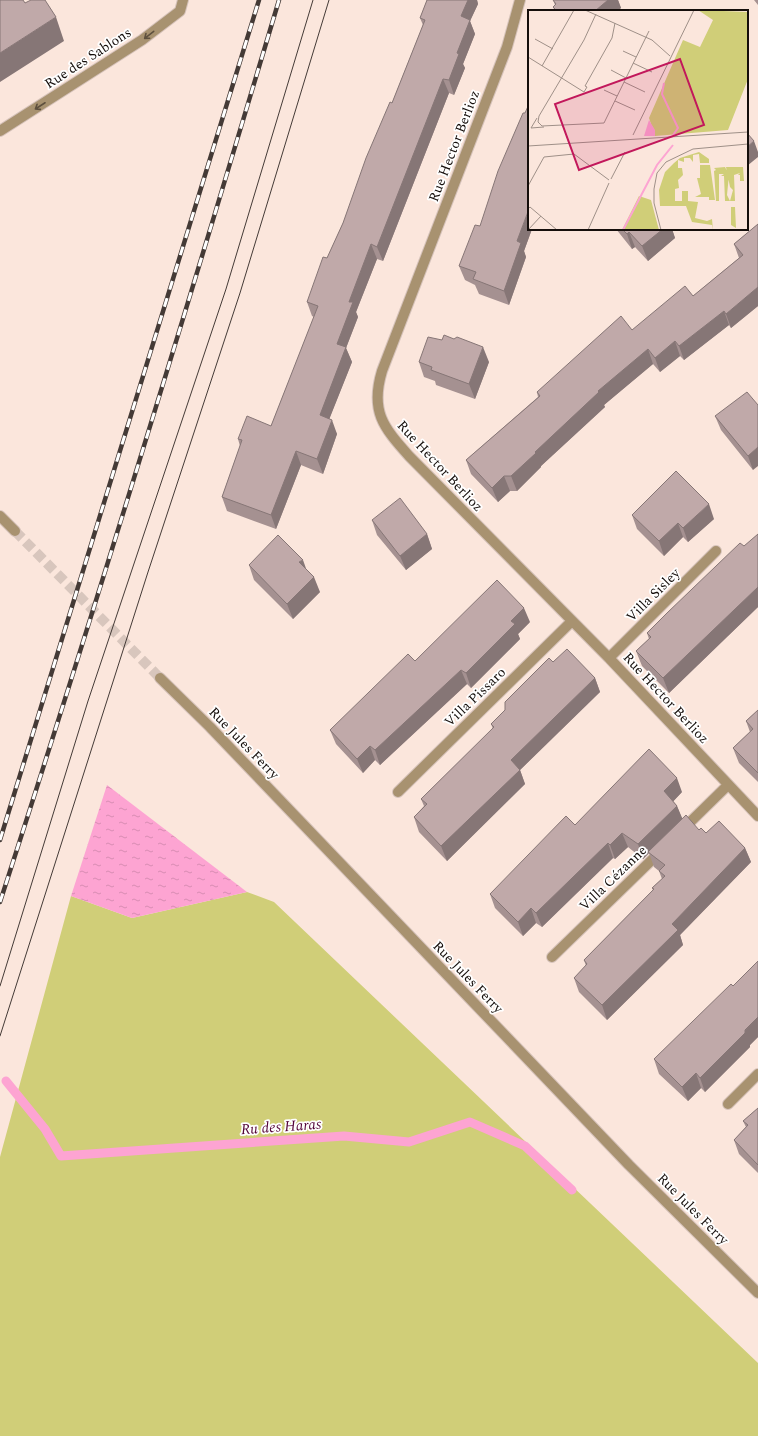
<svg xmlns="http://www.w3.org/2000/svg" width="758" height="1436" viewBox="0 0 758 1436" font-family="Spectral,serif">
<defs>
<pattern id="water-ripples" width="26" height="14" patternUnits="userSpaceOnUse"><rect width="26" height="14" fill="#fda4d2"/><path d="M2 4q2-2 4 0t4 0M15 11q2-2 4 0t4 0" fill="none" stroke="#d88cb3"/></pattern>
</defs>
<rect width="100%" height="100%" fill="#fbe6dc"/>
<path fill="#d0ce78" d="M247 892 274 902 758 1363V1436H0V1157L71 896 132 918Z"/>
<path fill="url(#water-ripples)" d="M107 785 247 892 132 918 71 896Z"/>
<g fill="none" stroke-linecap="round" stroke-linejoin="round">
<path stroke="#fda4d2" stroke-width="9" d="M6 1081 45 1129 61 1156 344 1136 409 1142 470 1122 525 1146 572 1190"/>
<path stroke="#d8c6bd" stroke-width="10" stroke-dasharray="10 5" stroke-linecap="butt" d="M15 531 160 678"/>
<defs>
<path id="minor" d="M520 0 507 47 382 371C370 411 383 427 409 456L609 658 758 816
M0 131 142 40 180 11 183 0
M0 516 15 531
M609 658 716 551
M160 678 210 727 629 1165 758 1293
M398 792 572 621
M682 830 728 785
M552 957 661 851
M728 1104 758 1074"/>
</defs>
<use href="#minor" stroke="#d6c3bb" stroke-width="12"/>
<use href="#minor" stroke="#a89270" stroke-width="10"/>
<path stroke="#443a36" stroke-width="1" d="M0 986 88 701 226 289 313 0
M0 1036 148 572 240 293 329 0"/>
<defs>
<path id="rail" d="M0 840 259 0
M0 902C97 603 189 302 279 0"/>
</defs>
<use href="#rail" stroke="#443a36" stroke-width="4.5"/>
<use href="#rail" stroke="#fff" stroke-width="3" stroke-dasharray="9" stroke-linecap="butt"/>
</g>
<path fill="#a59191" d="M427 0H477L478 4 470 21 475 34 463 64 465 68 454 95 449 93 383 261 377 259 356 312 358 317 346 348 352 362 329 419 337 434 323 474 301 465 276 529 227 511 222 497 240 446 238 439 271 426 314 317 312 316 307 302 343 223 392 103 423 25 420 18Z
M553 0H618L621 8 617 11H555L553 7 555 5Z
M754 0H758V5Z
M758 224V306L731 328 729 325 684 360 680 356 660 372 653 364 604 405 605 407 541 466V467L517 491H510L498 502 471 474 466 460 538 397 537 392 632 330 693 296 739 258 734 244Z
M480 226 532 229 524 251 526 257 509 305 479 294 475 285 465 280 459 266Z
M616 229H672L675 238 648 261 635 247 632 249Z
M442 340 489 362 475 399 436 385 435 381 424 377 419 362Z
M758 405 753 470 721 430 715 416Z
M632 515 714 519 688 542 683 537 664 556 637 529Z
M372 520 427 534 432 549 406 570 377 535Z
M758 534V607L669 693 642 666 636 651 649 639 647 633Z
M249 565 320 592 293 619 254 580Z
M530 622 518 634 520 639 471 688 467 684 380 765 375 760 363 773 336 744 330 730 415 661Z
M553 662 595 678 600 692 520 770 525 784 447 861 419 832 414 817 424 806 421 799 493 729 491 724Z
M758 710V782L739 763 733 748 750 732 746 721Z
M682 792 673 801 677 806 682 819 699 830 706 833 745 848 751 862 680 935 683 945 607 1020 579 992 574 978 586 966 584 960 653 890 652 888 662 879 659 871 654 867 649 853 643 859 628 847 615 859 613 858 542 927 536 923 523 936 495 908 490 894 575 825Z
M758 961V1037L750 1045V1047L705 1092 701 1088 688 1101 659 1074 654 1059 733 986Z
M758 1108V1173L739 1154 734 1140 746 1127 743 1121Z"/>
<path fill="#867676" d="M468 0H477L478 4 470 21 475 34 463 64 465 68 454 95 449 80 457 53 461 16Z
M608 0H618L621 8 617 11H595Z
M56 17 64 41 0 82V53Z
M443 79 449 93 383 261 377 247Z
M754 141 758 152V157L747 166V147Z
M529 209V229H532L524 251 526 257 509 305 504 291 517 241Z
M663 229H672L675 238 648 261 642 246Z
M629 232 635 247 632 249 627 234Z
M371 244 377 259 356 312 358 317 346 348 352 362 325 430 320 415 337 344 349 302Z
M758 287V306L731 328 726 314Z
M724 311 729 325 684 360 679 346Z
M675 341 680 356 660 372 655 358Z
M483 347 489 362 475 399 469 384Z
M648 349 653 364 604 405 605 407 541 466V467L517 491 511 476 535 452 598 391Z
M332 420 337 434 323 474 317 459Z
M758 447V466L753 470 748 456Z
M296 451 301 465 276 529 271 515Z
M504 476 510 491 498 502 492 488Z
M709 504 714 519 688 542 683 528Z
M678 523 683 537 664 556 659 541Z
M427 534 432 549 406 570 400 556Z
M303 560 308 574 299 562Z
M314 577 320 592 293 619 287 604Z
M758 587V607L669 693 663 678Z
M524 608 530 622 518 634 520 639 471 688 466 673 511 621Z
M461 670 467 684 380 765 375 750Z
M595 678 600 692 520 770 525 784 447 861 441 846 511 760Z
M370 746 375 760 363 773 357 759Z
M677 778 682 792 669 806 664 791Z
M677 806 683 820 648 852 649 853 643 859 638 844Z
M622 833 628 847 615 859 610 845Z
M608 843 613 858 542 927 536 913Z
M745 848 751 862 680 935 683 945 607 1020 602 1005 672 924Z
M531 908 536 923 523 936 518 922Z
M758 1017V1037L750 1045V1047L705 1092 700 1078Z
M696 1073 701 1088 688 1101 682 1087Z"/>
<path fill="#c0a9a9" stroke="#867676" d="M0 0H23L25 3 31 0H45L56 17 0 53Z
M427 0H468L461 16 470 20 457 53 459 54 449 80 443 79 377 247 371 244 349 302H353L337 344 346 347 320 415 332 420 317 459 296 451 271 515 222 497 242 440 238 439 247 416 271 426 318 306 307 302 323 257 327 258 343 223 366 158 390 102 392 103 425 20 420 18Z
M553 0H608L595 11H557L553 7 556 4Z
M529 104V209L517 241 521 243 504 291 473 279 476 272 459 266 475 225 480 226 498 171 523 113H525Z
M747 133 754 141 747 147Z
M758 224V287L726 314 724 311 679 346 675 341 655 358 648 349 598 391 599 392 535 452 536 453 511 476H504L492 488 466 460 540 396 537 392 621 316 632 330 685 286 693 296 743 255 734 244Z
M622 229H663L642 246 629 232 627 234Z
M444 335 454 339 457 337 483 347 469 384 431 370 432 367 419 362 428 337 442 340Z
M747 392 758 405V447L748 456 715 416Z
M676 471 709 504 683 528 678 523 659 541 632 515Z
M400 498 427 534 400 556 372 520Z
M758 534V587L663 678 636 651 651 637 647 633 667 613 740 543 744 546Z
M278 535 303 560 299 562 314 577 287 604 249 565Z
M497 580 524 608 511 621 515 624 466 673 461 670 375 750 370 746 357 759 330 730 408 654 415 661Z
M567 649 595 678 511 760 520 770 441 846 414 817 427 804 421 799 494 727 491 724 505 710V702L549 658 553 662Z
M758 710V773L733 748 753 729 746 721Z
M649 749 677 778 664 791 677 806 638 844 622 833 610 845 608 843 536 913 531 908 518 922 490 894 566 816 575 825Z
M686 815 699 830 701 828 706 833 719 821 745 848 672 924 678 930 602 1005 574 978 587 964 584 960 654 889 652 888 665 876 659 871 665 865 648 852Z
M758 961V1017L745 1030V1033L700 1078 696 1073 682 1087 654 1059 731 984 733 986Z
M758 1108V1165L734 1140 748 1125 743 1121Z"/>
<defs><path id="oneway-shaft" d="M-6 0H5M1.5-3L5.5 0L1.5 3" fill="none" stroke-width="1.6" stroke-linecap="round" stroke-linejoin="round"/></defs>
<g stroke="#5e503e">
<use href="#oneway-shaft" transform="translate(149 35) rotate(142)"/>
<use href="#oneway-shaft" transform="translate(40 106) rotate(147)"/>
</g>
<g text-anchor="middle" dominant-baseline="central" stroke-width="3.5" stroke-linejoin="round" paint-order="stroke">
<g font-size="14" fill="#150e0b" stroke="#fff">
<text transform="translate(88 58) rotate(-33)">Rue des Sablons</text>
<text transform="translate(454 146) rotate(-69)">Rue Hector Berlioz</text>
<text transform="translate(440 466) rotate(47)">Rue Hector Berlioz</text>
<text transform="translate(653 595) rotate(-45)">Villa Sisley</text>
<text transform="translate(475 697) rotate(-44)">Villa Pissaro</text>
<text transform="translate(666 698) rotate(47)">Rue Hector Berlioz</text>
<text transform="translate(244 743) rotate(46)">Rue Jules Ferry</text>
<text transform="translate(613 878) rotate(-44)">Villa Cézanne</text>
<text transform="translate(468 977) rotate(46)">Rue Jules Ferry</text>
<text transform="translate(693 1209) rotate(45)">Rue Jules Ferry</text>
</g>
<g font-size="15" font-style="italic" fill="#520337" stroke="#fff">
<text transform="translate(281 1127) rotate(-4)">Ru des Haras</text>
</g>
</g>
<g transform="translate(528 10)">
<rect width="220" height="220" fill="#fbe6dc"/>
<path d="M171 142 181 149V153H172L171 144 165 145V152L162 148H156V152L150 150V158H154L155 165 150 170 151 178 147 179V191H154V181H160V191L170 192 167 208 179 211 184 209 185 220 184 215 164 212 158 196H132L131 180 137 162 146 153 152 148ZM172 155H182L187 190H181V187H167L173 184 169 168H172ZM197 157 201 165 199 185 202 191H197L196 166H193L196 164H191V191H188L186 161 188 160 186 158ZM198 157H215L216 171H212V165H210L212 163 206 165 207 191H202L205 180 202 177ZM111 186 123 190 131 220H94ZM203 197H207L208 218 203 215Z" fill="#d0ce78"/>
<path d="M170 0 220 2V69L200 120 127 126 121 108 155 30 172 37 185 10Z" fill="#d0ce78"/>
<path d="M121 110 127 120V126H116Z" fill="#fda4d2"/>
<path fill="none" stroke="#fda4d2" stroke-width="2" d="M136 73 134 84 150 118 145 125M95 220 129 155 145 135"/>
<path fill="none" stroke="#9f9088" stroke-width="1" d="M57 0 124 30 142 46M68 4 56 30 11 106 10 112 14 116 76 113 121 21M7 29 25 39M95 41 108 47M0 47 56 82 59 77 57 76 84 28 87 13M105 53 124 62M14 56 46 0M83 60 98 68M96 72 117 82M76 80 89 86M87 91 107 100M9 108 3 118 16 117M105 125 166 0M0 136 220 122M83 169 97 142M0 176 16 147 46 144 81 170M0 199 2 197 29 220M0 220 13 206M60 220 81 173M133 220 126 193V179L129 163 138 152 165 139 220 134"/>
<path fill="#c2185b" fill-opacity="0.15" stroke="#c2185b" stroke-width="2" d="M152 49 176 115 51 160 27 94Z"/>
<rect width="220" height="220" fill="none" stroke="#150e0b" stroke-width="2"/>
</g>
</svg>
